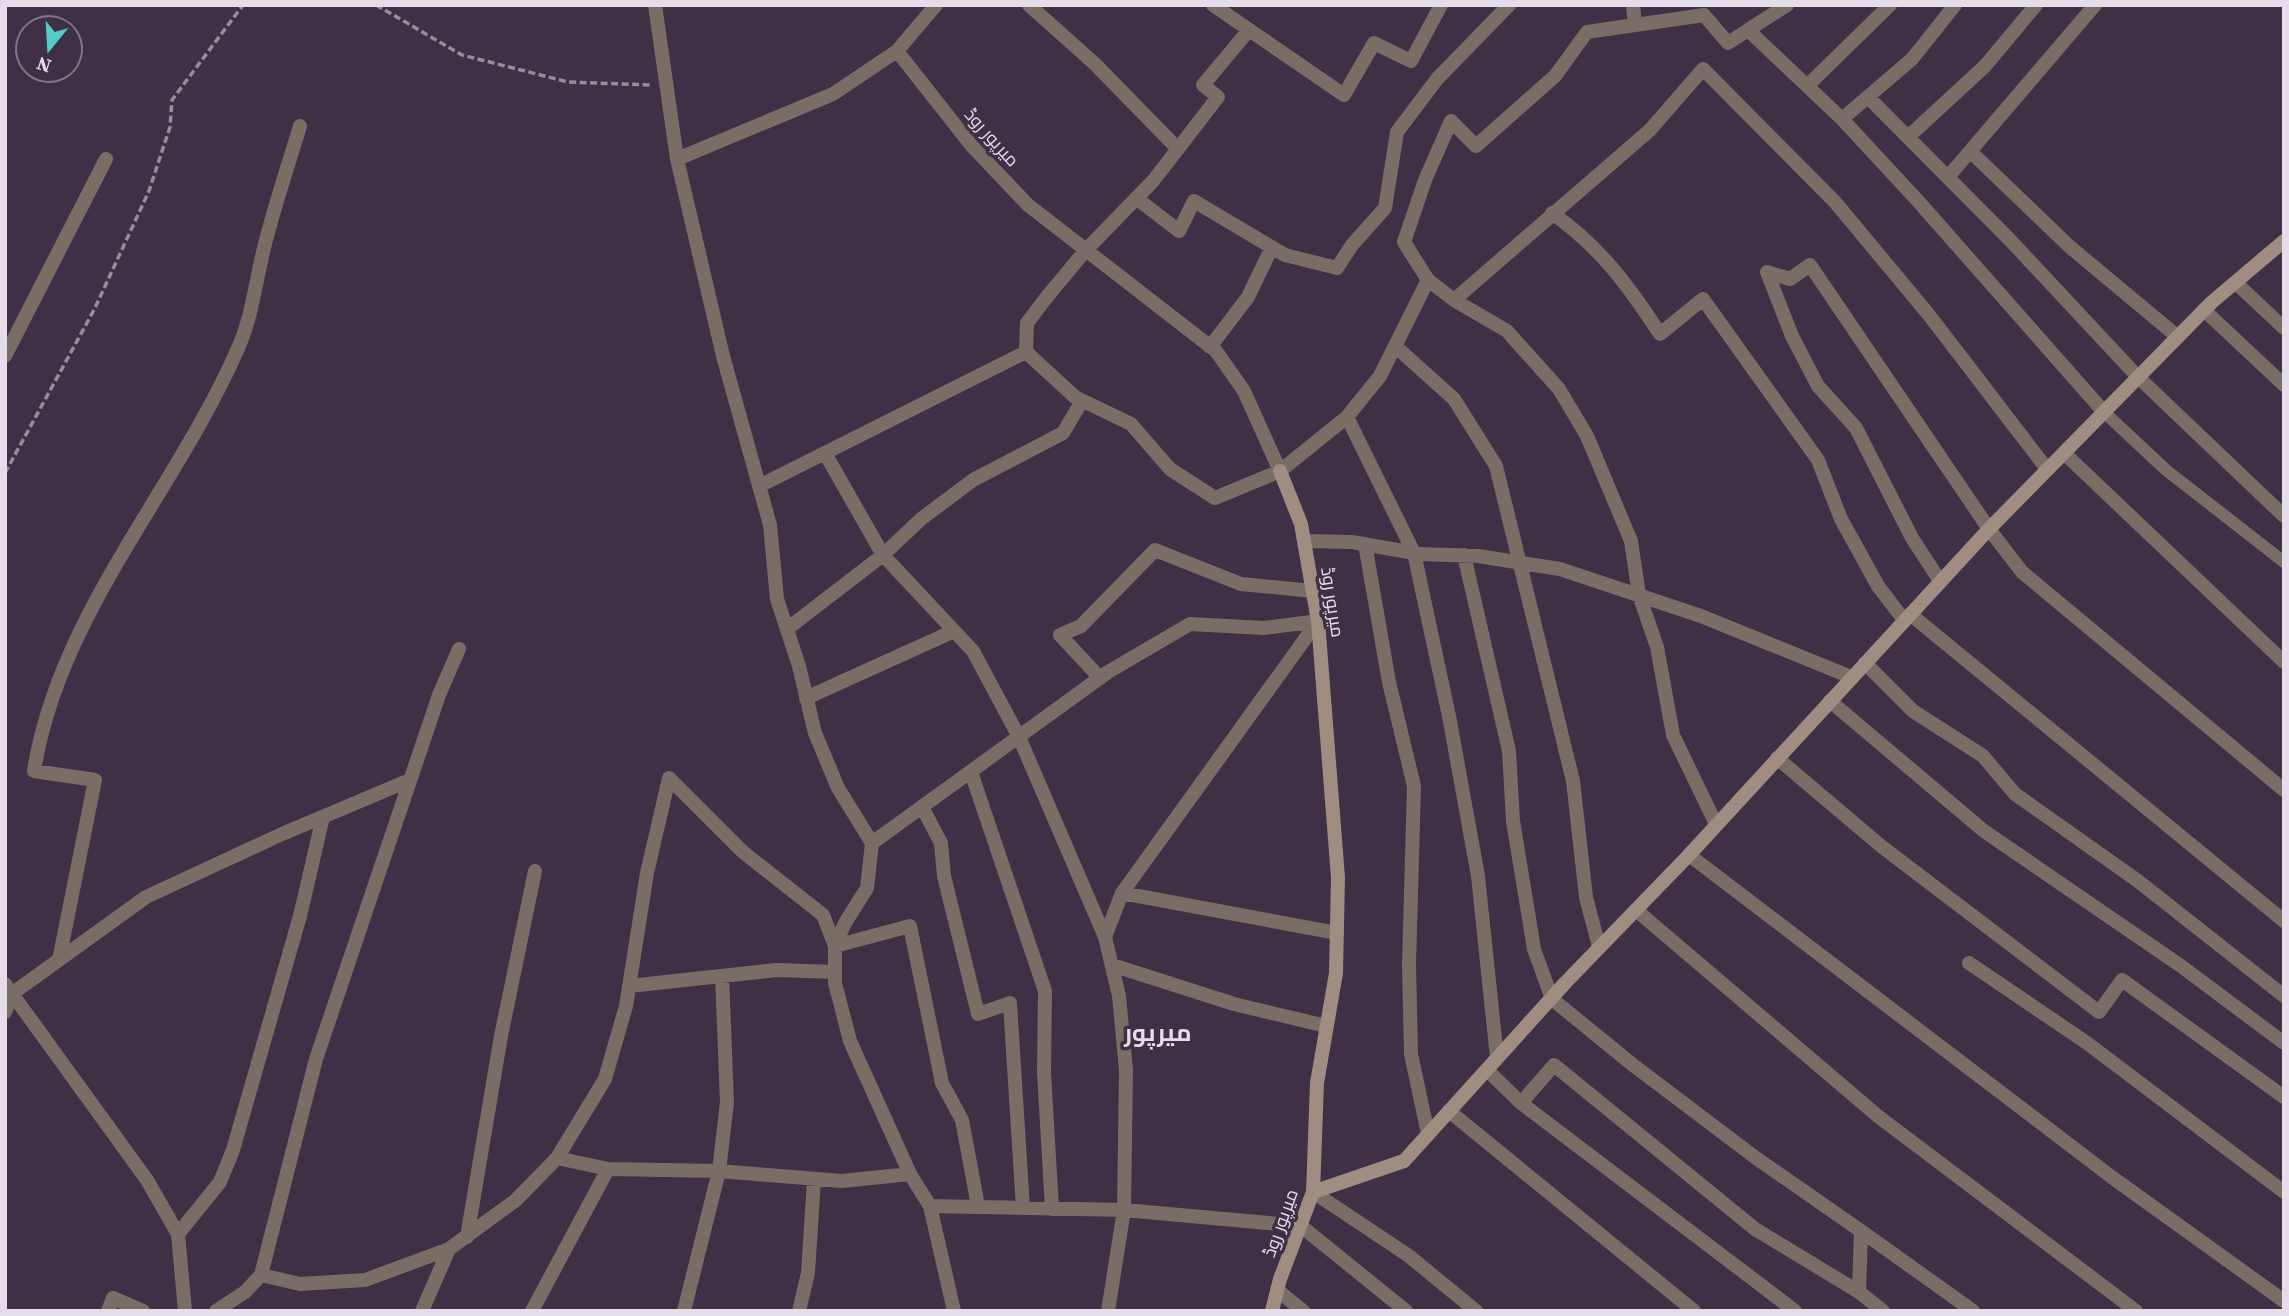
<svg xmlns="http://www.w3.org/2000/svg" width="2289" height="1316" viewBox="0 0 2289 1316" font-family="'Source Serif 4',Cairo,serif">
<rect width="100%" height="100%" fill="#3e3045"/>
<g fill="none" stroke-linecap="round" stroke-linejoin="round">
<path stroke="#978c9d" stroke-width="3.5" stroke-dasharray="7 3.5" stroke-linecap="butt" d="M376 5 462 55 568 82 651 85
M5 473 94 310 149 191 170 127 172 100 243 5"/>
<path stroke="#796e66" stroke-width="12" d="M2104 412 2166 470 2284 562"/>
<path stroke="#796e66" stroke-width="14" d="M655 5 677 159
M936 5 897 51 833 94 677 159 723 356 770 525 777 599 799 666 815 733 838 788 872 843 867 888 845 923 835 946V983L850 1041 910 1174 930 1206 954 1311
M1029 5 1095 64 1178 149
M1213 5 1344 95 1374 43 1411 61 1441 5
M1633 5 1635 25
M1748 30 1787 5
M897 51 971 145 1028 205 1216 351 1244 391 1280 471
M1807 86 1890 5
M1868 97 2010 240 2138 377 2284 516
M1842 119 1912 59 1955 5
M1908 137 1985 66 2036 5
M1971 152 2070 247 2178 337
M1948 177 2095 5
M1136 198 1179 231 1194 201 1285 255 1337 268 1352 245 1385 208 1397 132 1437 79 1509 5
M1552 213C1600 247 1628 285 1660 334L1703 299 1818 460 1841 519 1878 586 1904 620
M1767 272 1790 279 1810 265 1989 529 2022 572 2284 790
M1767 272 1792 336 1818 386 1856 428 1912 538 1940 581
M1428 280 1454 300 1650 130 1703 69 1835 202 1929 315 2047 469
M2236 283 2284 328
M1454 300 1507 331 1559 389 1587 436 1631 541 1639 595 1657 647 1673 735 1716 824
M2204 310 2284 385
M1395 346 1454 399 1496 466 1573 781 1586 897 1599 947
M1210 347 1248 297 1272 247
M1026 352 1075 397 1131 424 1170 469 1215 498 1280 471 1347 417 1380 376 1428 280 1404 242 1425 180 1451 121 1476 146 1555 76 1587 32 1704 15 1728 43 1748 30 1842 119 1918 201 2104 412
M5 356 106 159
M1347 417 1414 553 1449 716 1478 876 1497 1058
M2064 453 2284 662
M826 455 883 555 973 651 1019 737 1105 937
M759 486 1026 352 1027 323 1046 298 1085 251 1153 181 1218 97 1203 85 1249 30
M1304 541 1352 542 1420 554 1478 556 1560 569 1701 616 1851 677
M1365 544 1389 682 1414 786 1409 964 1411 1054 1428 1134
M1464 555 1509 751 1513 821 1534 949 1552 999 1633 1065 1756 1158 1861 1231 1859 1292
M1910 614 2284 921
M787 629 883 555 921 519 973 480 1063 433 1082 401
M1865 663 1913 711 1983 756 2015 794 2138 881 2284 996
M1100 678 1060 635 1081 626 1155 550 1241 584 1313 591
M806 698 954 631
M1830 701 1984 831 2181 966 2284 1043
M1777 758 1881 846 2099 1012 2122 980 2284 1097
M971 772 1045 991 1044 1072 1052 1209
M669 778 743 852 823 915 835 946 910 926 942 1083 962 1120 978 1206
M922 807 941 843 944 876 978 1014 1010 1003 1023 1208
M872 843 1108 672 1190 624 1264 628 1318 621
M1689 855 2113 1178 2284 1301
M1122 893 1337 933
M1636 910 1879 1117 2136 1311
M59 960 95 780 34 771C59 613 177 490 239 346 252 316 256 280 264 248 274 207 288 166 300 126
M1969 963 2087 1043 2284 1192
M1112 965 1234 1004 1326 1026
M5 984 147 1180 178 1234 185 1311
M629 986 777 970 835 972
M5 1012 13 993 146 897 282 834 410 780
M1487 1070 1521 1103 1554 1065 1755 1229 1859 1292 1883 1311
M1521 1103 1795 1311
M1449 1111 1694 1311
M557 1158 608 1169 719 1171 842 1181 910 1174
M1313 1192 1409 1256 1476 1311
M930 1206 1124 1210 1301 1226 1406 1311
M1861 1231 1973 1311
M178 1234 220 1182 233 1150 300 916 323 817
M467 1237 501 1036 535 871
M261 1275 300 1284 365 1280 449 1249 516 1200 557 1158 605 1079 626 1006 647 873 669 778
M1277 1290 1303 1311
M108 1311 113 1298 143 1311
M216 1311 245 1292 261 1275 316 1059 439 695 459 649
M422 1311 449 1249
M532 1311 608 1169
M684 1311 719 1171 727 1102 722 976
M799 1311 808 1273 814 1179
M1108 1311 1124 1210 1126 1070 1119 996 1105 937 1122 893 1318 621"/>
<path stroke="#9e8d80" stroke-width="14" d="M1313 1192 1404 1161 1566 982 1689 855 1989 529 2212 302 2284 241
M1272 1311 1280 1279 1313 1192 1317 1083 1336 973 1338 878 1318 621 1301 524 1280 471"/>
</g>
<g text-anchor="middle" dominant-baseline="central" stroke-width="7" stroke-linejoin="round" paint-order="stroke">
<g font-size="18" fill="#e5ddea" stroke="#3e3045">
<text transform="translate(992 137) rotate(48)">میرپور روڈ</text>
<text transform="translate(1333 602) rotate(81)">میرپور روڈ</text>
<text transform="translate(1280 1223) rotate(-70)">میرپور روڈ</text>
</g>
<g font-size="24" font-weight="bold" fill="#e5ddea" stroke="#3e3045">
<text x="1158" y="1032">میرپور</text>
</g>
</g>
<rect width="2289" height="1316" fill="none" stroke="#e5ddea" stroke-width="14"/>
<g transform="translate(49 49) rotate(198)"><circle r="33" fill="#3e3045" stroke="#817587" stroke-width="2"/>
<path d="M0-5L12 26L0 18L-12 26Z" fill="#52cdcc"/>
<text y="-10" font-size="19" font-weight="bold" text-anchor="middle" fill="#e5ddea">N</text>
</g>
</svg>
